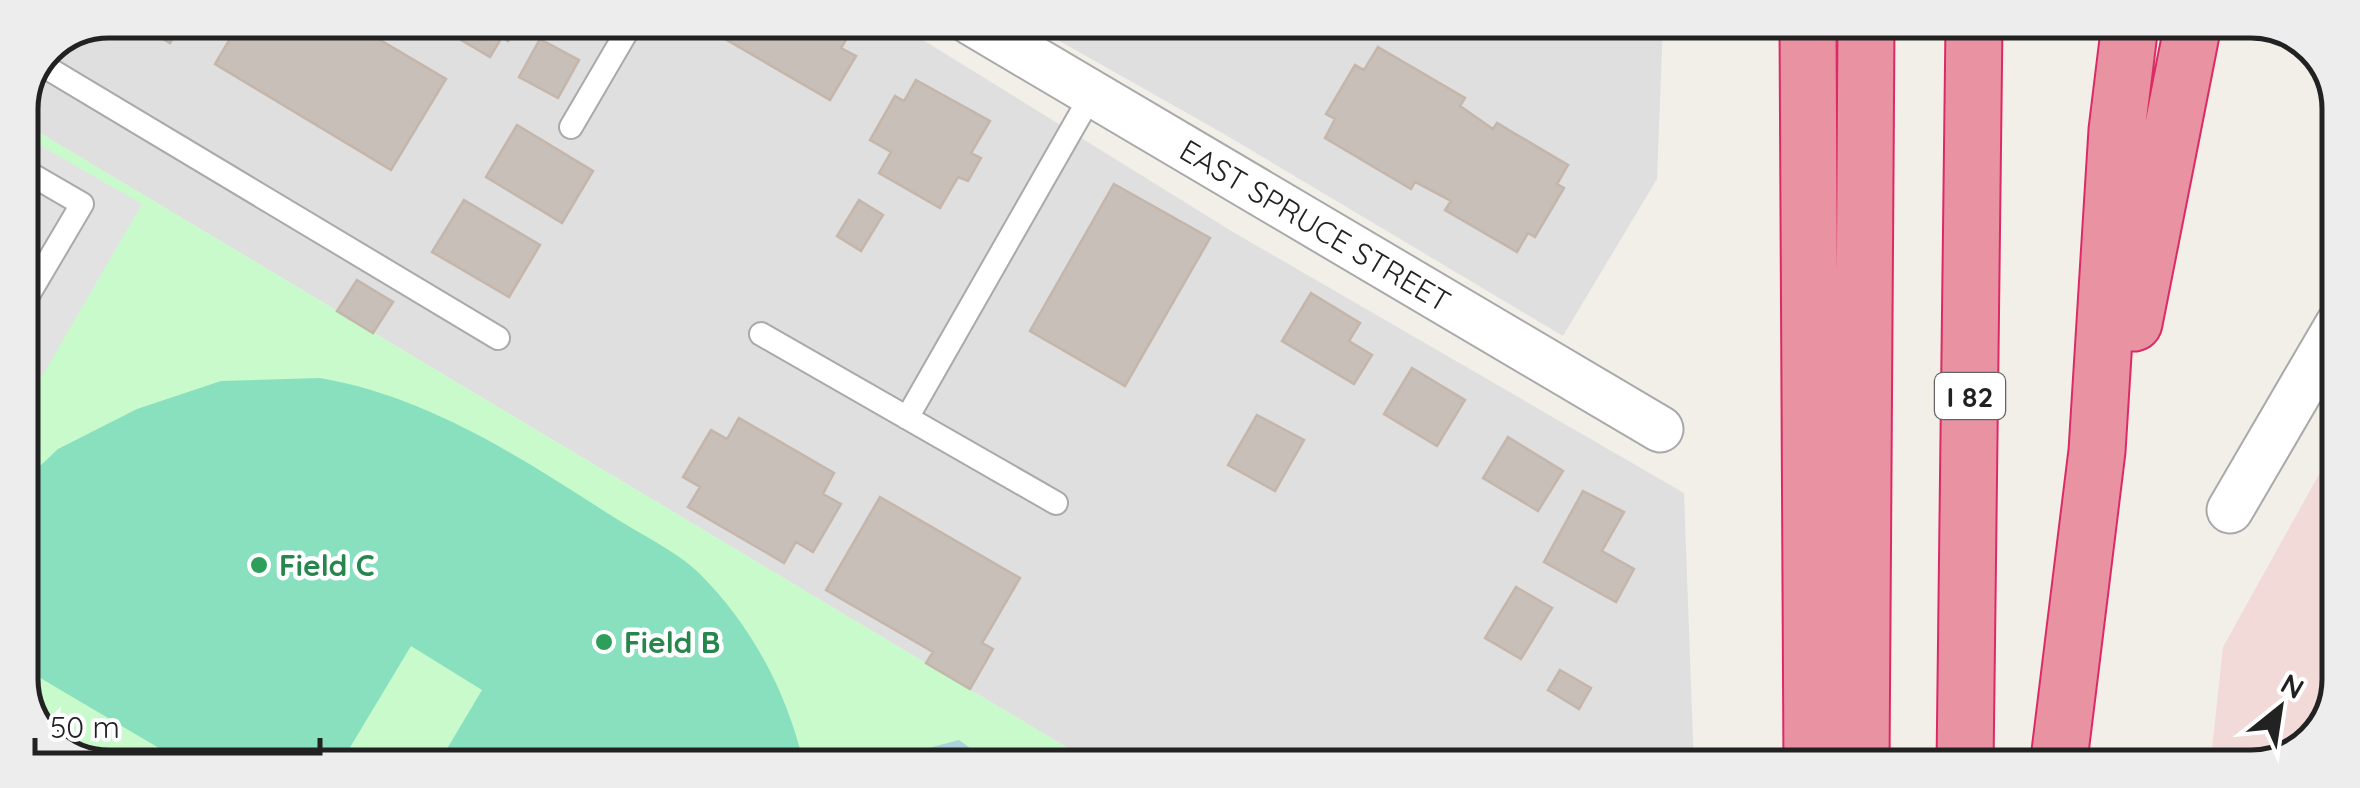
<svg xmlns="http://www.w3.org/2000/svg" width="2360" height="788" viewBox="0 0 2360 788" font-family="Quicksand,sans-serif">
<rect width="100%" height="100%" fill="#f2efe9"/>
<path fill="#e0dfdf" d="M109 20 894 22 1233 232 1684 493 1694 767 1098 766 20 121V104L46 46Z
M1026 22 1663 23 1657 179 1563 336 1224 134Z"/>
<path fill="#f2dad9" d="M2337 442 2335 707 2305 750 2252 768H2210L2223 647Z"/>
<path fill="#c8facc" d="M20 121 1098 766 81 763 39 734 20 686Z"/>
<path fill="#88e0be" d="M320 378C430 397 523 459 615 518 642 535 676 551 699 573 752 626 787 692 804 765L438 764 482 690 411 646 340 764H186L20 666V485L58 449 137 409 221 381Z"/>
<path fill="#e2e2e2" d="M20 134 142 204 20 414Z
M2336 672 2335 707 2305 750 2283 757Z"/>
<path fill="#aad3df" d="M959 740 993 765H913L921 750Z"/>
<path fill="#c7bfb8" stroke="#c4b6ab" stroke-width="2.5" d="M132 20H185L170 43Z
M241 20 348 21 446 79 391 170 215 64Z
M429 21H520L508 41 502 37 490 57Z
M728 21H797L819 34 826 21 850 22 855 24 841 48 856 56 830 100 720 36Z
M1138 22H1172L1164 37Z
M540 39 579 60 558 98 519 77Z
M1378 47 1465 98 1460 106 1493 129 1497 123 1568 165 1557 184 1564 188 1535 237 1528 233 1517 252 1445 210 1451 201 1415 182 1411 189 1325 138 1335 119 1326 114 1355 65 1364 70Z
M916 80 990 121 971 153 981 158 968 181 958 177 940 208 879 173 891 152 870 140 895 96 904 101Z
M517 125 593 171 562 223 486 177Z
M1114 184 1210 238 1125 386 1030 331Z
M464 200 540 245 509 297 432 252Z
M859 200 883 215 861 251 837 236Z
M357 280 393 302 373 333 337 311Z
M1311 293 1360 323 1349 341 1372 355 1354 384 1282 341Z
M1412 368 1465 400 1437 446 1384 414Z
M1257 415 1304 440 1275 491 1228 465Z
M739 418 834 473 823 494 841 504 813 552 796 542 784 563 688 507 700 487 683 477 711 430 727 439Z
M1508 437 1563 471 1538 511 1483 478Z
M1583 491 1624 512 1602 551 1634 569 1616 602 1544 562Z
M880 497 1020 578 982 643 993 649 970 689 926 663 933 652 826 590Z
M1516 587 1552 608 1521 659 1485 638Z
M1560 670 1591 688 1579 709 1548 690Z"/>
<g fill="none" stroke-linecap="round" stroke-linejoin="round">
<defs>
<path id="lane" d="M39 63 498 338
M571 127 633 21
M20 168 82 204 20 309
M761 334 1056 503
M907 418 1092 94"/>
<g id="street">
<path id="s1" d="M971 22 1660 429"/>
<path d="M2230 510 2338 325"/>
</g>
<path id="highway" d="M1808 24 1812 767
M2134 323 2193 24
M1861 767 1866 24
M1965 767 1974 24
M2058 768 2097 451 2117 130 2130 24"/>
</defs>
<use href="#lane" stroke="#a9a9a9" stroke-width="26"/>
<use href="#street" stroke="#a9a9a9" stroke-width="49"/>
<use href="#highway" stroke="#dc2a67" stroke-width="59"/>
<use href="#lane" stroke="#fff" stroke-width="22"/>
<use href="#street" stroke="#fff" stroke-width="45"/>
<use href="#highway" stroke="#e892a2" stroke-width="55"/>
</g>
<g fill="#2e9e5b" stroke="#fff" stroke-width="4">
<circle cx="259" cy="565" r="10"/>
<circle cx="604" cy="642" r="10"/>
</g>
<g text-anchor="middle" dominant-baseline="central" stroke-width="9" stroke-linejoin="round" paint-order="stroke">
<rect fill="#fff" stroke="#646464" stroke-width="2.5" x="1935" y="373" width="70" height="46" rx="8"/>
<g font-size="28" font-weight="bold" fill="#222">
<text x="1970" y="396">I 82</text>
</g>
<g font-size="30" fill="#222" stroke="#fff">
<text stroke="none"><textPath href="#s1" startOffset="400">EAST SPRUCE STREET</textPath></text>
</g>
<g font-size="30" font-weight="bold" fill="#27864d" stroke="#fff" text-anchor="start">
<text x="279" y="565">Field C</text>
<text x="624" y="642">Field B</text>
</g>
</g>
<path d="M0 0H2360V788H0ZM109 38H2251A71 71 0 0 1 2322 109V679A71 71 0 0 1 2251 750H109A71 71 0 0 1 38 679V109A71 71 0 0 1 109 38Z" fill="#ededed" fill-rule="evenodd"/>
<path fill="none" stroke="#222" stroke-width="5" d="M109 38H2251A71 71 0 0 1 2322 109V679A71 71 0 0 1 2251 750H109A71 71 0 0 1 38 679V109A71 71 0 0 1 109 38Z"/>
<g transform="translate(2280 708) rotate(30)" stroke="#ffffff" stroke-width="8" paint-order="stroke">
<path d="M0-8L18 38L0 25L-18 38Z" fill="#222222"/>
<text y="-15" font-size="28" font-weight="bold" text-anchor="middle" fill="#222222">N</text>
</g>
<path d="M35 738v15h285v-15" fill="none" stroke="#222222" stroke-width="5"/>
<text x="50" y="738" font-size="30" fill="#222222" stroke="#ffffff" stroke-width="8" paint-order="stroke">50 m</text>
</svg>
